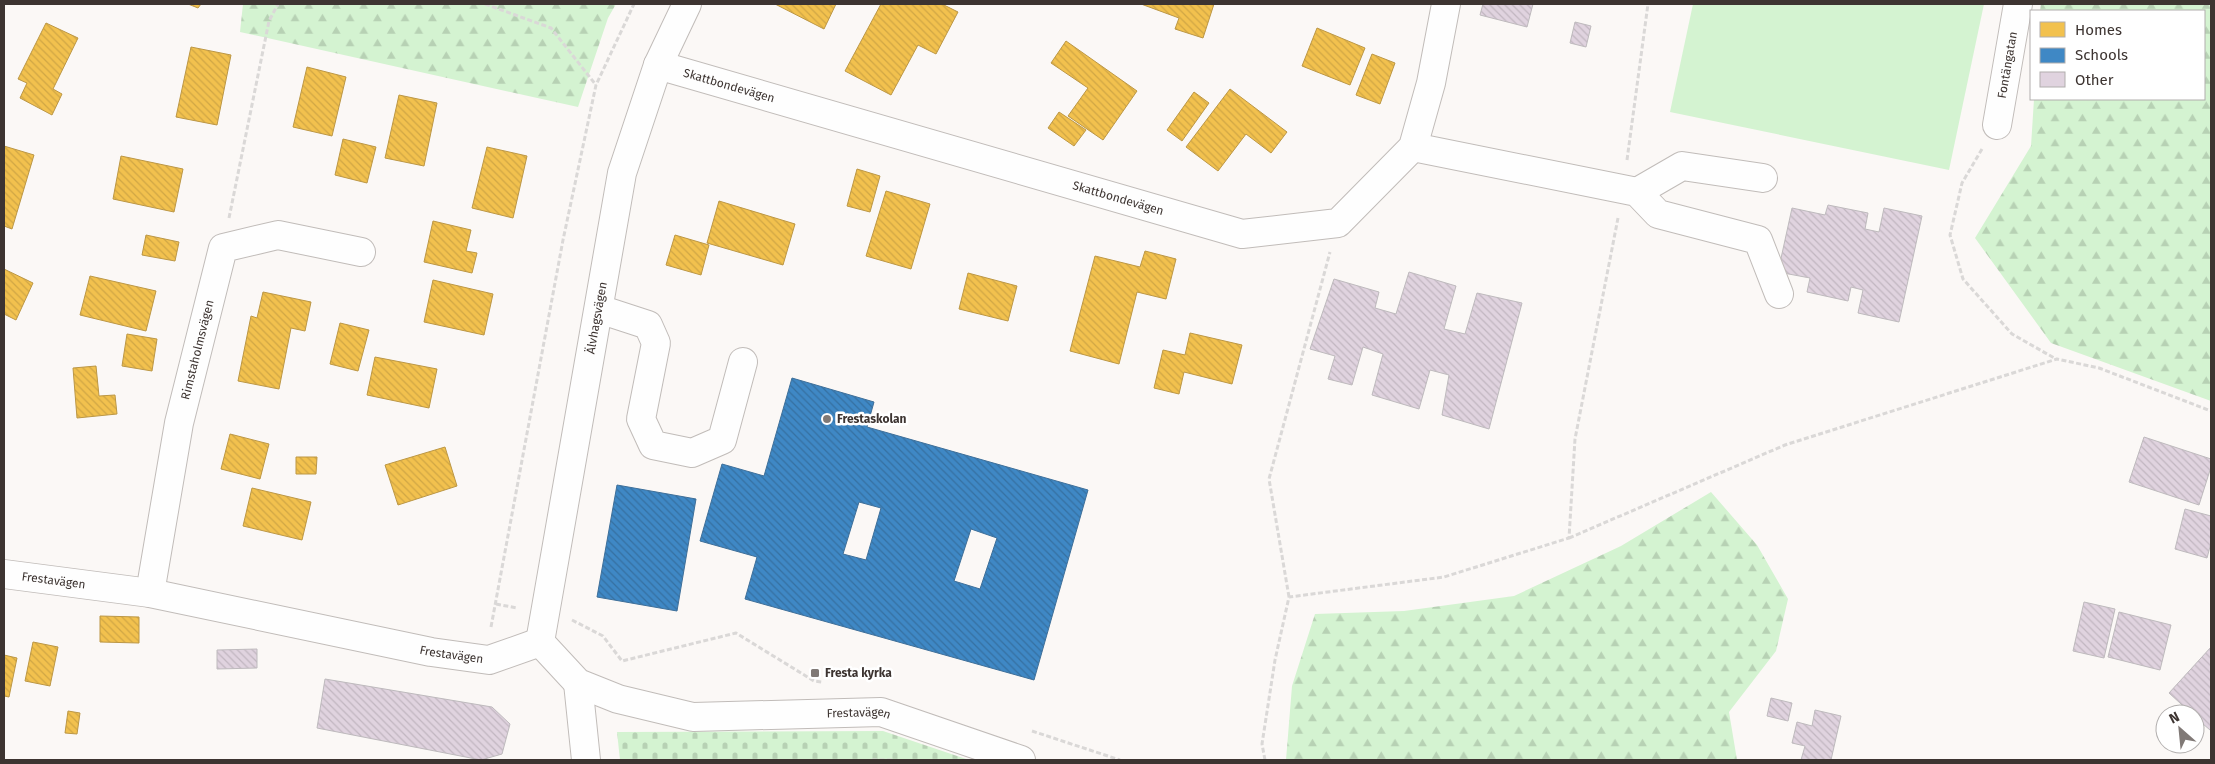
<svg xmlns="http://www.w3.org/2000/svg" width="2215" height="764" viewBox="0 0 2215 764" font-family="'Fira Sans',sans-serif">
<defs>
<pattern id="forest-firs" width="22" height="20" patternUnits="userSpaceOnUse" patternTransform="scale(1.25)"><rect width="22" height="20" fill="#d4f3d1"/><path d="M5 1l3.5 6h-7zM16 11l3.5 6h-7z" fill="#b7d1b4"/></pattern>
<pattern id="cemetery-stones" width="16" height="16" patternUnits="userSpaceOnUse" patternTransform="scale(1.25)"><rect width="16" height="16" fill="#d4f3d1"/><path d="M2 7V4a2 2 0 0 1 4 0v3zM10 15v-3a2 2 0 0 1 4 0v3z" fill="#b7d1b4"/></pattern>
<pattern id="homes-back-hatch" width="6" height="6" patternUnits="userSpaceOnUse" patternTransform="scale(1.25)"><rect width="6" height="6" fill="#f2c14e"/><path d="M-1 5l2 2M0 0l6 6M5-1l2 2" fill="none" stroke="#d0a645"/></pattern>
<pattern id="schools-back-hatch" width="6" height="6" patternUnits="userSpaceOnUse" patternTransform="scale(1.25)"><rect width="6" height="6" fill="#3f88c5"/><path d="M-1 5l2 2M0 0l6 6M5-1l2 2" fill="none" stroke="#3670a1"/></pattern>
<pattern id="building-back-hatch" width="6" height="6" patternUnits="userSpaceOnUse" patternTransform="scale(1.25)"><rect width="6" height="6" fill="#e0d3df"/><path d="M-1 5l2 2M0 0l6 6M5-1l2 2" fill="none" stroke="#c1b6c0"/></pattern>
</defs>
<rect width="100%" height="100%" fill="#fbf8f6"/>
<path fill="url(#forest-firs)" d="M243 4H616L608 18 578 107 240 32Z
M2041 4H2211V401L2051 343 1975 238 2031 146 2034 99H2204V11H2040Z
M1711 492 1757 545 1788 599 1776 651 1729 712 1737 760H1286L1292 686 1315 614 1404 611 1514 596 1621 546Z"/>
<path fill="url(#cemetery-stones)" d="M883 731 969 760H620L617 732Z"/>
<path fill="#d4f3d1" d="M1693 4H1984L1949 170 1670 112Z"/>
<path fill="url(#homes-back-hatch)" stroke="#bc9745" d="M188 4H201L198 8Z
M775 4H836L824 29Z
M881 4H942L958 12 936 54 918 45 891 95 845 71Z
M1141 4H1214L1203 38 1175 29 1179 18Z
M46 23 78 38 53 89 62 94 52 115 20 98 27 83 18 79Z
M1317 28 1365 48 1350 85 1302 66Z
M1066 41 1137 91 1103 140 1068 116 1088 88 1051 63Z
M191 47 231 55 217 125 176 117Z
M1372 54 1395 63 1380 104 1356 95Z
M307 67 346 77 332 136 293 127Z
M1230 89 1287 132 1271 153 1246 134 1218 171 1186 147Z
M1194 92 1209 103 1182 141 1167 130Z
M399 95 437 103 424 166 385 158Z
M1059 112 1086 130 1074 146 1048 128Z
M343 139 376 147 367 183 335 175Z
M4 146 34 155 12 229 4 226Z
M487 147 527 156 513 218 472 208Z
M121 156 183 169 174 212 113 199Z
M857 169 880 176 870 212 847 206Z
M886 191 930 204 911 269 866 256Z
M719 201 795 224 783 265 707 243Z
M433 221 471 230 466 251 477 253 472 273 424 262Z
M146 235 179 242 175 261 142 255Z
M675 235 709 245 701 275 666 265Z
M1145 251 1176 259 1166 299 1137 292 1119 364 1070 351 1095 256 1140 267Z
M4 269 33 283 16 320 4 314Z
M968 273 1017 286 1008 321 959 309Z
M90 276 156 291 146 331 80 315Z
M433 280 493 294 484 335 424 322Z
M263 292 311 302 305 331 291 328 279 389 238 381 251 316 257 318Z
M340 323 369 330 358 371 330 364Z
M1190 333 1242 345 1232 384 1184 372 1179 394 1154 388 1163 350 1185 355Z
M127 334 157 339 152 371 122 366Z
M375 357 437 369 429 408 367 395Z
M96 366 99 396 115 395 117 414 77 418 73 368Z
M230 434 269 444 260 479 221 469Z
M445 447 457 486 398 505 385 465Z
M296 457H317L316 474H296Z
M252 488 311 502 302 540 243 526Z
M100 616 139 617V643L100 642Z
M33 642 58 647 50 686 25 681Z
M4 655 17 658 9 697 4 696Z
M68 711 80 713 77 734 65 733Z"/>
<path fill="url(#schools-back-hatch)" stroke="#3e6f99" fill-rule="evenodd" d="M792 378 874 402 867 427 1088 490 1034 680 745 599 757 557 700 541 722 464 764 476ZM859 502 881 508 866 560 843 554ZM971 529 997 538 980 589 954 581Z
M617 485 696 499 677 611 597 597Z"/>
<path fill="url(#building-back-hatch)" stroke="#bebabd" d="M1483 4H1533L1527 27 1480 15Z
M1575 22 1591 26 1586 47 1570 43Z
M1828 205 1868 213 1865 229 1879 232 1884 208 1922 216 1899 322 1858 313 1863 290 1851 287 1848 301 1807 292 1810 278 1778 272 1792 208 1825 215Z
M1409 272 1456 286 1444 329 1465 334 1477 293 1522 303 1489 429 1442 415 1449 375 1430 370 1419 409 1372 395 1383 354 1363 347 1352 385 1328 379 1335 356 1310 349 1334 279 1379 292 1375 308 1396 314Z
M2144 437 2211 459V467L2199 505 2129 482Z
M2185 509 2211 516V543L2207 558 2175 549Z
M2084 602 2115 609 2104 658 2073 651Z
M2119 612 2171 625 2160 670 2108 657Z
M2211 647V729L2210 730 2195 717V714H2192L2169 693Z
M257 649V668L217 669V650Z
M325 679 492 707 510 724 502 754 481 760 317 728Z
M1771 698 1792 703 1788 721 1767 716Z
M1815 710 1841 716 1831 760H1801L1805 746 1792 743 1797 722 1812 726Z"/>
<g fill="none" stroke-linecap="round" stroke-linejoin="round">
<defs>
<g id="minor">
<path id="s1" d="M658 65 1242 234 1338 223 1413 147 1431 83 1446 4"/>
<path id="s2" d="M1997 125 2018 4"/>
<path d="M1413 147 1637 192 1658 214 1758 240 1779 294"/>
<path d="M1637 192 1682 166 1763 178"/>
<path d="M599 309 648 325 656 343 641 419 653 445 692 453 722 440 743 362"/>
<path id="s3" d="M4 574 150 593 431 652 489 660 540 642"/>
<path id="s4" d="M150 593 179 423 223 248 278 235 361 252"/>
<path id="s5" d="M540 642 622 173 658 65 687 4"/>
<path id="s6" d="M540 642 578 683 618 699 693 717 881 712 1021 760"/>
<path d="M578 683 586 760"/>
</g>
</defs>
<use href="#minor" stroke="#c1bcb9" stroke-width="30"/>
<path stroke="#dad8d7" stroke-width="3" stroke-dasharray="5 2.5" stroke-linecap="butt" d="M485 4 551 28 596 85
M1982 149 1962 183 1950 235 1963 279 2012 334 2056 359
M1627 160 1648 4
M229 218 269 21 278 4
M1569 538 1785 445 2057 359 2099 368 2211 411
M1289 597 1269 479 1330 252
M496 604 517 608
M572 620 603 636 622 661 736 633 814 681 822 682
M491 627 563 240 596 85 634 4
M1032 731 1120 760
M872 760H894
M1265 760 1262 744 1275 660 1289 597 1444 577 1569 538 1575 439 1618 218"/>
<use href="#minor" stroke="#fefefe" stroke-width="28"/>
</g>
<g fill="#807976" stroke="#fff" stroke-width="2">
<circle cx="827" cy="419" r="5"/>
<rect x="810" y="668" width="10" height="10" rx="2.5"/>
</g>
<g text-anchor="middle" dominant-baseline="central" stroke-width="5" stroke-linejoin="round" paint-order="stroke">
<g font-size="12" fill="#3d3431" stroke="#fff">
<text stroke="none"><textPath href="#s2" startOffset="61">Fontängatan</textPath></text>
<text stroke="none"><textPath href="#s1" startOffset="74">Skattbondevägen</textPath></text>
<text stroke="none"><textPath href="#s1" startOffset="479">Skattbondevägen</textPath></text>
<text stroke="none"><textPath href="#s5" startOffset="329">Älvhagsvägen</textPath></text>
<text stroke="none"><textPath href="#s4" startOffset="248">Rimstaholmsvägen</textPath></text>
<text stroke="none"><textPath href="#s3" startOffset="50">Frestavägen</textPath></text>
<text stroke="none"><textPath href="#s3" startOffset="455">Frestavägen</textPath></text>
<text stroke="none"><textPath href="#s6" startOffset="342">Frestavägen</textPath></text>
</g>
<g font-size="12" font-weight="bold" fill="#3d3431" stroke="#fff" text-anchor="start">
<text x="837" y="419">Frestaskolan</text>
<text x="825" y="673">Fresta kyrka</text>
</g>
</g>
<rect width="2215" height="764" fill="none" stroke="#3d3431" stroke-width="10"/>
<rect x="2030" y="10" width="175" height="90" fill="#ffffff" stroke="#b1aead"/>
<rect x="2040" y="22" width="25" height="15" fill="#f2c14e" stroke="#b1aead"/>
<text x="2075" y="35" font-size="15" fill="#3d3431">Homes</text>
<rect x="2040" y="48" width="25" height="15" fill="#3f88c5" stroke="#b1aead"/>
<text x="2075" y="60" font-size="15" fill="#3d3431">Schools</text>
<rect x="2040" y="72" width="25" height="15" fill="#e0d3df" stroke="#b1aead"/>
<text x="2075" y="85" font-size="15" fill="#3d3431">Other</text>
<g transform="translate(2180 729) rotate(333)"><circle r="24" fill="#ffffff" stroke="#b1aead"/>
<path d="M0-4L9 19L0 12L-9 19Z" fill="#807976"/>
<text y="-8" font-size="14" font-weight="bold" text-anchor="middle" fill="#3d3431">N</text>
</g>
</svg>
